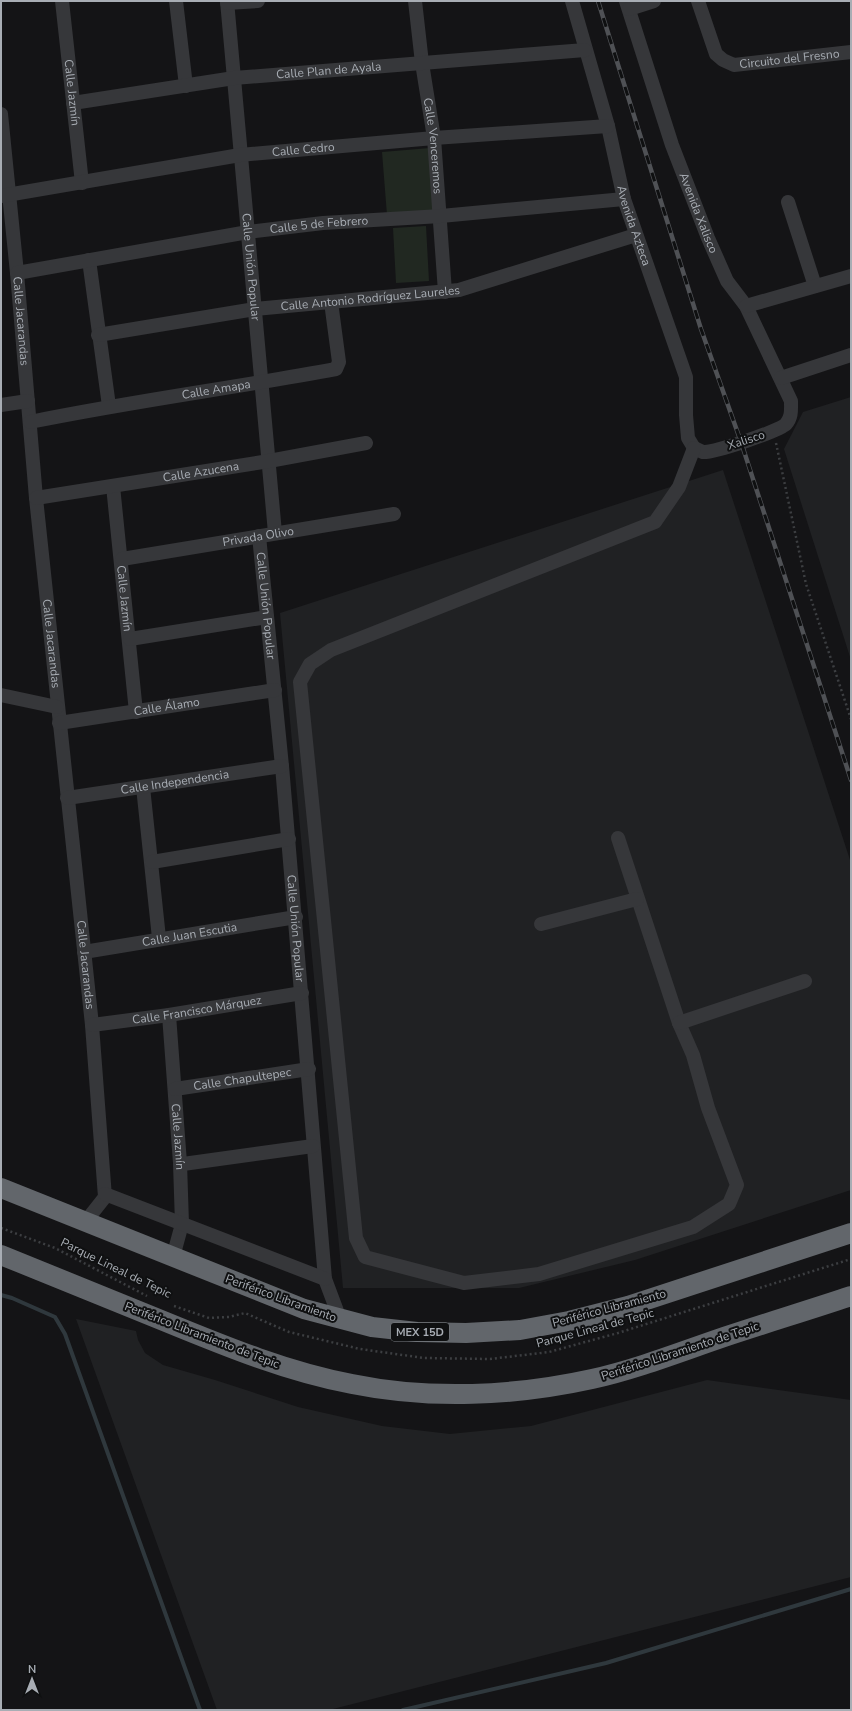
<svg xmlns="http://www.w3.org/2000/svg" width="852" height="1711" viewBox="0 0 852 1711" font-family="'Nunito Sans',sans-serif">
<rect width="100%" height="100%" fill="#141416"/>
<path fill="#202123" d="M851 397V660L784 449 803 412Z
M723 470 851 863V1190L635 1260 519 1288H343L280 613Z
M76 1319 136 1331 138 1340 145 1353 163 1365 215 1380 298 1407 382 1426 450 1434 531 1426 707 1380 851 1400V1577L329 1710H217Z"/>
<path fill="#212821" d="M430 148 435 211 387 215 382 152Z
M426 226 429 281 396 283 393 228Z"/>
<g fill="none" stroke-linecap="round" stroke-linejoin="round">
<path stroke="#2f383d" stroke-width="4" d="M1 1295 12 1298 55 1317 65 1334 200 1710
M403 1710 606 1663 851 1589"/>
<path stroke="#3c3e41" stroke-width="2.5" stroke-dasharray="2 3" stroke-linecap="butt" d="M776 443 806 584 851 719
M1 1228 55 1248 147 1296
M174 1306 209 1318 229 1317 245 1313 289 1332 360 1349 424 1358 490 1359 549 1352 618 1333 851 1259"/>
<g stroke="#36373a" stroke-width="14">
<path id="s1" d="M62 1 82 183"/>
<path d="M176 1 186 86"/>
<path id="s2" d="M227 1 275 533"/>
<path id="s3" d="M415 1 422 63 434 138 445 292"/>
<path id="s4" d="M572 1 608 126 624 199 686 377V415L688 438 694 448"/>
<path id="s5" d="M626 1 672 145 708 238 727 281 746 306 791 401C791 410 792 417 786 424 780 431 713 453 703 452 700 451 697 449 694 448"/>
<path id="s6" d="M698 1 716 54 723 60 734 65 851 52"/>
<path d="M227 3 258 1"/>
<path d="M629 9 654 1"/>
<path id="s7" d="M73 103 234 78 585 50"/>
<path id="s8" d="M1 114 17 273 36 498 92 1025 104 1184 105 1197 86 1221"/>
<path id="s9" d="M1 196 240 155 434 138 608 126"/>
<path d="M788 202 815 286"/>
<path d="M89 260 109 406"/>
<path id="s10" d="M17 273 248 232 323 223 441 216 624 199"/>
<path d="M746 306 851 276"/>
<path id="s11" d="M98 335 255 309 459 290 636 235"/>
<path d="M781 378 851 355"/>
<path d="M1 405 28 401"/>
<path id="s12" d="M30 422C132 401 234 388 336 369L339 362 331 302"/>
<path id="s13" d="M113 486 136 712"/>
<path id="s14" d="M36 498 269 461 366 443"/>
<path id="s15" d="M259 536 282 766 325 1279 340 1319"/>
<path id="s16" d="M122 559 394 514"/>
<path d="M130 639 267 617"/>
<path d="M1 695 57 707"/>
<path id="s17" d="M59 723 275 690"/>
<path d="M143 787 159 938"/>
<path id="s18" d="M67 798 282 766"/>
<path d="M618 838 679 1023 693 1055 708 1108 737 1185 729 1204 693 1227 539 1274 464 1283 365 1257 356 1238 300 682 310 664 331 650 655 522 679 487 694 448"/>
<path d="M152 862 289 839"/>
<path d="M541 924 637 899"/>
<path id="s19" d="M84 952 296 917"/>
<path id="s20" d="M169 1015 180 1163 182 1224 173 1257"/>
<path d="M679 1023 805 981"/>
<path id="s21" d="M92 1025 169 1015 302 993"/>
<path id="s22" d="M175 1089 309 1069"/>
<path d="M180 1163 183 1164 313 1146"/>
<path d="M105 1194 325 1279"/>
</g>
<path stroke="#62666b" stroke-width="20" d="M1 1188 304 1309 372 1327 417 1332 466 1333 520 1330 569 1321 628 1306 851 1233
M1 1255C56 1277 111 1300 166 1322 227 1347 288 1372 352 1384 430 1400 515 1396 592 1379 637 1369 680 1352 724 1337 766 1323 809 1310 851 1296"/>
<defs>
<path id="rail" d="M598 1 701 329 741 442 851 780"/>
</defs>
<use href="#rail" stroke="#4f5155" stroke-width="4.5"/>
<use href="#rail" stroke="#0f1011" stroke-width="3" stroke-dasharray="9" stroke-linecap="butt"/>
</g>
<g text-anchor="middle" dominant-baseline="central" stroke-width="4" stroke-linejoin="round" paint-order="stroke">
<rect fill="#0f1011" stroke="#7a7e83" stroke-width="1" x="391" y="1323" width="58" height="18" rx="3"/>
<g font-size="11" font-weight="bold" fill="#a8adb4">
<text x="420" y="1332">MEX 15D</text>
</g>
<g font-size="12" fill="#a8adb4" stroke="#0f1011">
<text stroke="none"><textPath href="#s6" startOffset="133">Circuito del Fresno</textPath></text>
<text stroke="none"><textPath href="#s7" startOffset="258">Calle Plan de Ayala</textPath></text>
<text stroke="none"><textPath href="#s1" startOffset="92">Calle Jazmín</textPath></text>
<text stroke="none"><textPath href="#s3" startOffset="146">Calle Venceremos</textPath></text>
<text stroke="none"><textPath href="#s9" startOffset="306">Calle Cedro</textPath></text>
<text stroke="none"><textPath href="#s5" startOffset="224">Avenida Xalisco</textPath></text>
<text stroke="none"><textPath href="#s10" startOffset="306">Calle 5 de Febrero</textPath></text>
<text stroke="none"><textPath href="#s4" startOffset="233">Avenida Azteca</textPath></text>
<text stroke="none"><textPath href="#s2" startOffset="267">Calle Unión Popular</textPath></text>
<text stroke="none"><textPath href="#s11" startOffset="275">Calle Antonio Rodríguez Laureles</textPath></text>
<text stroke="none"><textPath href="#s8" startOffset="208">Calle Jacarandas</textPath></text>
<text stroke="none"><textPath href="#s12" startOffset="189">Calle Amapa</textPath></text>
<text transform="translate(746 440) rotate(-18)">Xalisco</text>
<text stroke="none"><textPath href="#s14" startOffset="167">Calle Azucena</textPath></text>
<text stroke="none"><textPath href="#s16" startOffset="138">Privada Olivo</textPath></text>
<text stroke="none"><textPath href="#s13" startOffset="113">Calle Jazmín</textPath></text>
<text stroke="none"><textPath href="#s15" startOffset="70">Calle Unión Popular</textPath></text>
<text stroke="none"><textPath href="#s8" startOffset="532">Calle Jacarandas</textPath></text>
<text stroke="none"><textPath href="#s17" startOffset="109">Calle Álamo</textPath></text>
<text stroke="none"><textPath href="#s18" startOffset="109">Calle Independencia</textPath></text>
<text stroke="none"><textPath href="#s15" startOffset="394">Calle Unión Popular</textPath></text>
<text stroke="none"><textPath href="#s19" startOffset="107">Calle Juan Escutia</textPath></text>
<text stroke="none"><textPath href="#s8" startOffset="855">Calle Jacarandas</textPath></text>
<text stroke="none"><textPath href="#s21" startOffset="106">Calle Francisco Márquez</textPath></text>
<text stroke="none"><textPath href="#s22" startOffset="68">Calle Chapultepec</textPath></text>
<text stroke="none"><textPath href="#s20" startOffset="122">Calle Jazmín</textPath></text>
<text transform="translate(116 1268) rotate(26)">Parque Lineal de Tepic</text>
<text transform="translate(281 1298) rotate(20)">Periférico Libramiento</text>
<text transform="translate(609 1308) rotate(-15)">Periférico Libramiento</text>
<text transform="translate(595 1328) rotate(-15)">Parque Lineal de Tepic</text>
<text transform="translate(202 1335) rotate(21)">Periférico Libramiento de Tepic</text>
<text transform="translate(680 1351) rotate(-18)">Periférico Libramiento de Tepic</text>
</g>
</g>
<rect width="852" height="1711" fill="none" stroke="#a8adb4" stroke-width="4"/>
<g transform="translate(32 1679)" stroke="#0f1011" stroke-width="3" paint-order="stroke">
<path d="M0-3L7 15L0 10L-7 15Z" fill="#a8adb4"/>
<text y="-6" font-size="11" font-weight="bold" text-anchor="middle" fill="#a8adb4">N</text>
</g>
</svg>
